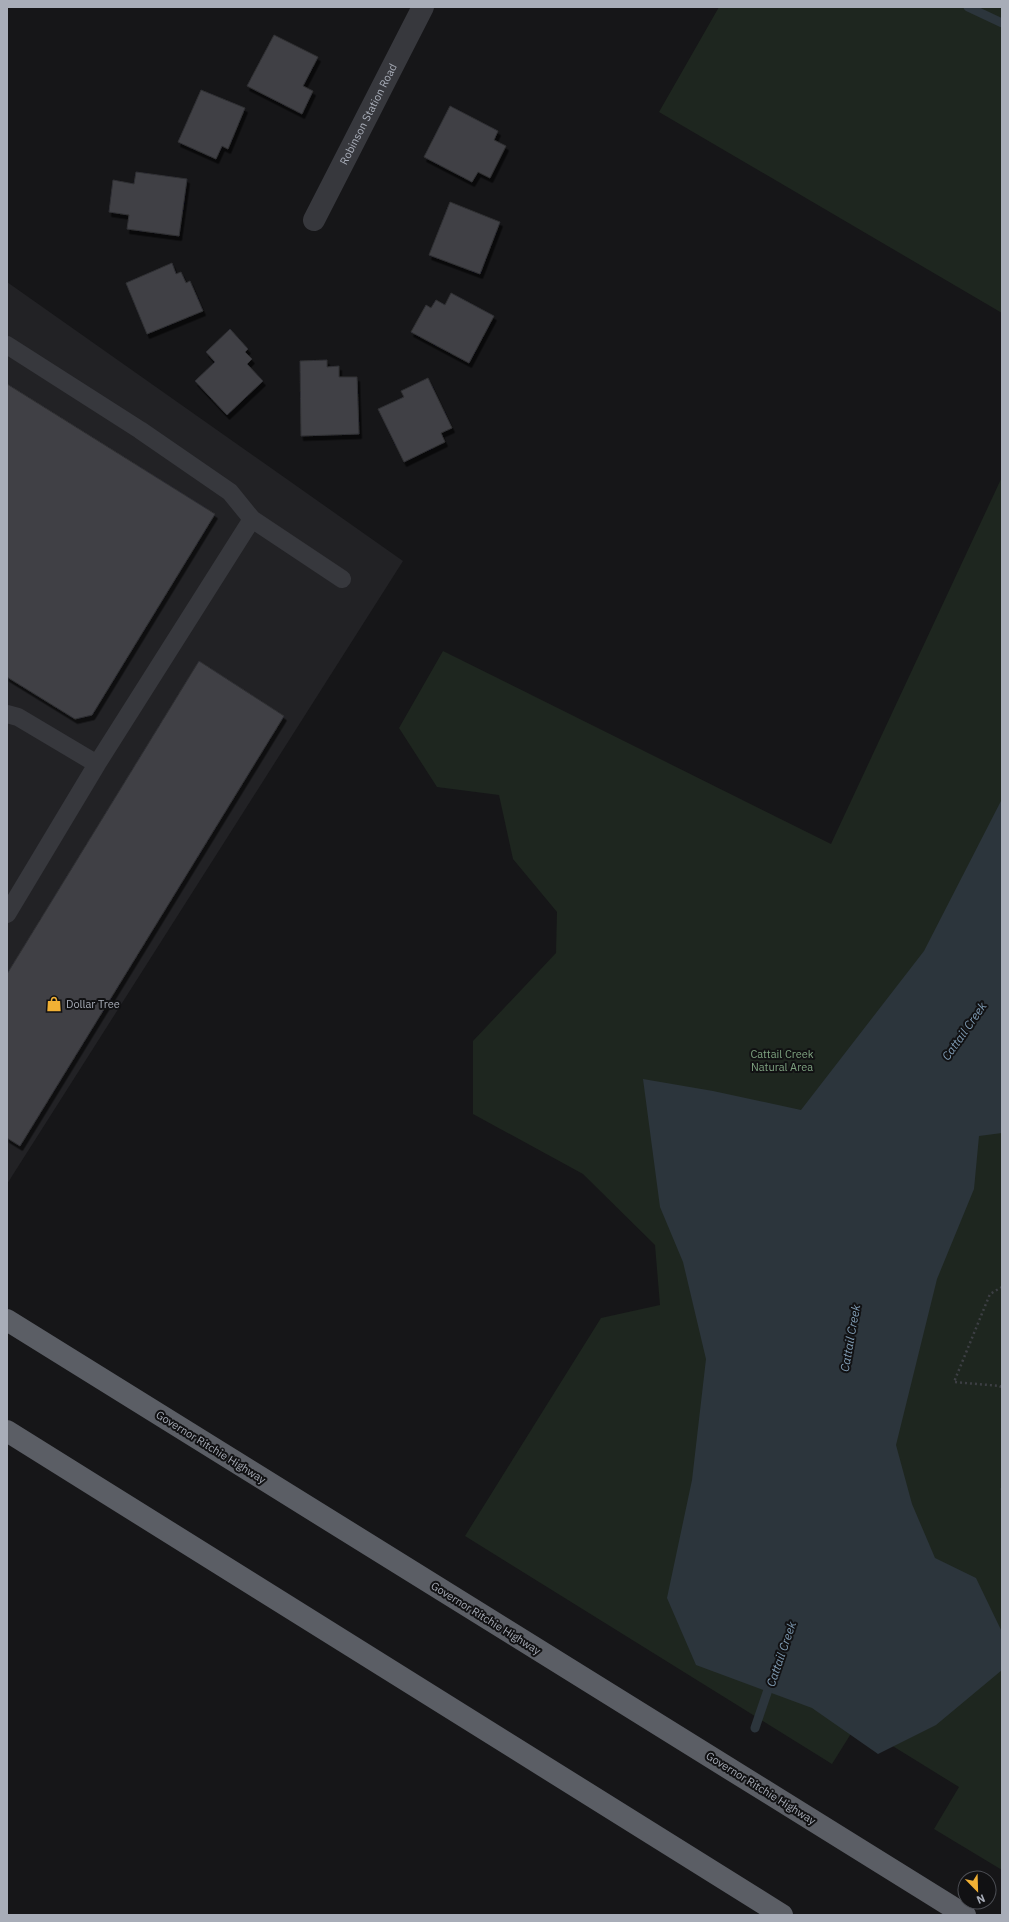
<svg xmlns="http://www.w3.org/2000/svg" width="1009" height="1922" viewBox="0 0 1009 1922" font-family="'IBM Plex Sans',sans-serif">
<defs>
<filter id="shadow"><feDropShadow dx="2.5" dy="4.5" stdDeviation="0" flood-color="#0009"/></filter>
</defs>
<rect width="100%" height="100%" fill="#161618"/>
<path fill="#222225" d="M7 282 403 561 7 1184Z"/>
<path fill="#1e261f" d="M719 7H1002V313L659 112Z
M1002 477V1870L934 1829 959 1787 857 1724 832 1764 465 1536 601 1318 660 1305 655 1245 583 1174 473 1114V1041L556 953 557 912 513 859 499 795 437 787 399 728 443 651 831 844Z"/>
<path fill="#2c353c" d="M1002 799V1133L979 1136 974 1189 937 1279 896 1445 912 1504 935 1558 976 1578 1002 1632V1670L936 1725 878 1754 812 1708 696 1665 667 1598 692 1480 706 1359 683 1262 660 1207 643 1079 713 1091 801 1110 924 951Z"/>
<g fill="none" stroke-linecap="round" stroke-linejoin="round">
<path stroke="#2c353c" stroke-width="9" d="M968 7 1002 23
M755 1728 771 1681"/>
</g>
<path fill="#404145" stroke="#303034" filter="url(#shadow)" d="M274 35 318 57 303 86 313 91 302 114 247 86Z
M201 90 245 108 228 149 222 146 216 159 178 142Z
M450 106 498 131 494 140 506 146 490 178 478 172 472 182 424 157Z
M136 172 187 179 179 236 127 229 129 215 109 212 113 180 134 184Z
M450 202 500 222 480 274 429 255Z
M172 263 176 274 181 272 186 283 190 281 203 311 147 334 126 283Z
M451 293 494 316 469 363 411 332 426 305 431 308 436 300 445 305Z
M230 329 248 349 245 352 252 359 247 364 263 381 227 415 195 381 215 362 206 352Z
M327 360V367L339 366V377H357L359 434 301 436 300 361Z
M428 378 452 428 441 433 445 442 404 462 378 409 404 397 401 391Z
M7 384 215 514 92 715 75 719 7 677Z
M199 661 284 716 20 1146 7 1138V974Z"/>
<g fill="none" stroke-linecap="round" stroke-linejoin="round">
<path stroke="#3d3f44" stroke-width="2.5" stroke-dasharray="2 3" stroke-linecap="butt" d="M1002 1287 990 1294 954 1382 1000 1386 1002 1389
M1002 1488V1493"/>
<path stroke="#37383d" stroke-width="18" d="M7 345 140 430 230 492 252 519 342 579
M7 714 18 717 97 764 7 914
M97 764 252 519"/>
<path stroke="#37383d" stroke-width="22" id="s1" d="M314 220 423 7"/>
<path stroke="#5b5e65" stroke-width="22" d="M7 1320 965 1915
M7 1431 782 1915"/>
</g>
<defs>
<symbol id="shop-bare" viewBox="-9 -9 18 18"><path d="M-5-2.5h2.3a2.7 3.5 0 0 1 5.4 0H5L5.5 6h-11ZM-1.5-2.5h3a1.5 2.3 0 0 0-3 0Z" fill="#f2b134" stroke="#111113" stroke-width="2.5" paint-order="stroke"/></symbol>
</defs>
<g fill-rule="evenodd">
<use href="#shop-bare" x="43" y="993" width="22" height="22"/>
</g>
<g text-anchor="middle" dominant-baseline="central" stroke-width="4" stroke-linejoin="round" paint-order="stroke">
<g font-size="11" fill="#a8adb8" stroke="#111113">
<text stroke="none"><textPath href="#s1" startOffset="119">Robinson Station Road</textPath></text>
<text transform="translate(211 1447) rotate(32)">Governor Ritchie Highway</text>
<text transform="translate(486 1618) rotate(32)">Governor Ritchie Highway</text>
<text transform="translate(761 1788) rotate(32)">Governor Ritchie Highway</text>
</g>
<g font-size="11" fill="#a8adb8" stroke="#111113" text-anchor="start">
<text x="66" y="1004">Dollar Tree</text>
</g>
<g font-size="11" fill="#7fa381" stroke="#111113">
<text x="782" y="1054">Cattail Creek<tspan x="782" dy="13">Natural Area</tspan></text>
</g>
<g font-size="12" font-style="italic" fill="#7f9bb3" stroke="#111113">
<text transform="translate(964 1031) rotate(-55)">Cattail Creek</text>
<text transform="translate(850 1338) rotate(-80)">Cattail Creek</text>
<text transform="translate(781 1654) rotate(-71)">Cattail Creek</text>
</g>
</g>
<rect width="1009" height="1922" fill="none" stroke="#a8adb8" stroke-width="16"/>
<g transform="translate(977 1890) rotate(157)"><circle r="19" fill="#111113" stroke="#4d4f55"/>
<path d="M0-3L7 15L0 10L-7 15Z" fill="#f2b134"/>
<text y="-6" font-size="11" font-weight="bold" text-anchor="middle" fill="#a8adb8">N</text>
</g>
</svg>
